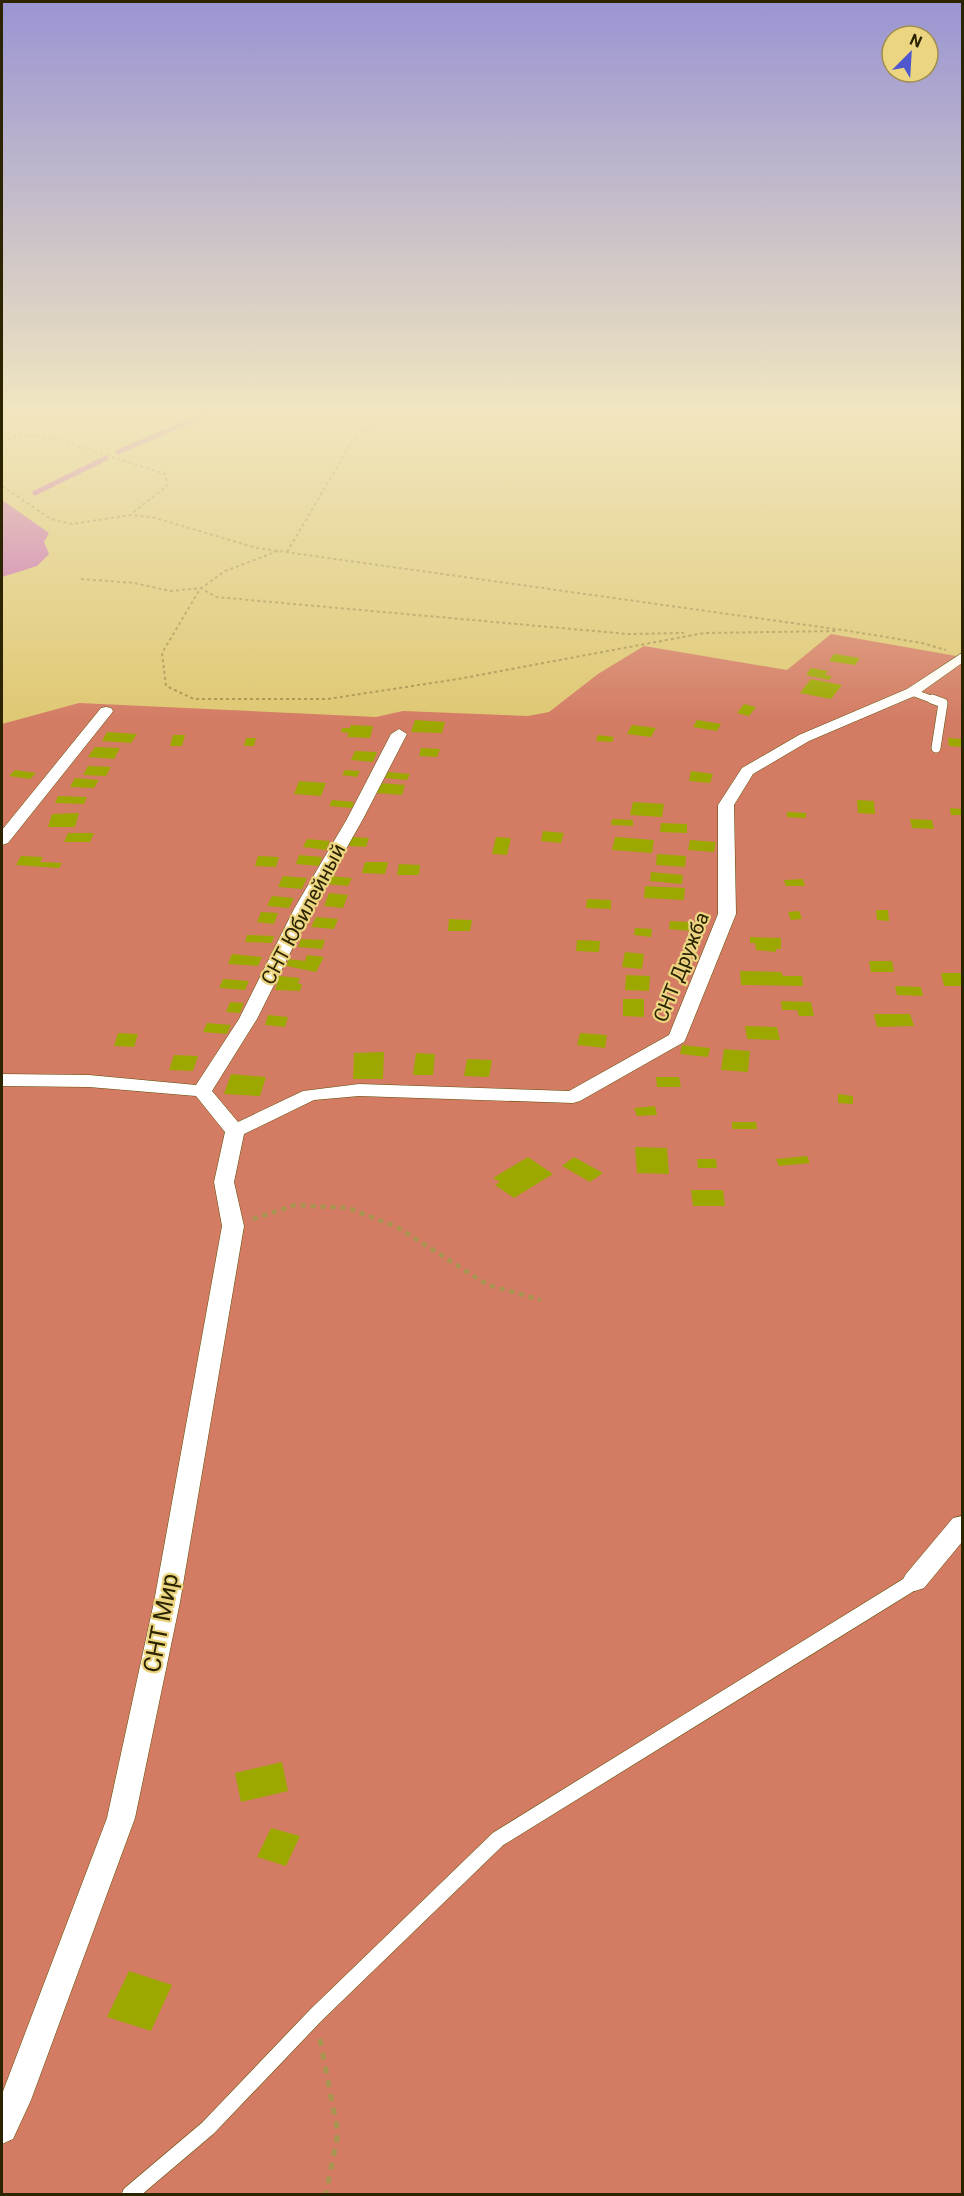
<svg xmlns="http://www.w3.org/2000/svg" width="964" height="2196" viewBox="0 0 964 2196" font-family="Roboto,sans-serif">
<rect width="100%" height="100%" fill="#dfc873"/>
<path fill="#d47b64" d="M831 634 962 657V2194H2V724L79 703 376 717 403 711 528 716 549 712 598 674 644 646 787 670Z"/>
<path fill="#c663b3" d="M2 500 49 533 44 542 49 554 37 566 2 577Z"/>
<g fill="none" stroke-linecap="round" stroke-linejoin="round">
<path stroke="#c663b3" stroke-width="5" d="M118 452 205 415
M35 493 106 458"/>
</g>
<path fill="#9ca800" d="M834 654 860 658 855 665 829 661Z
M811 668 828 671 825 675 832 676 829 680 806 675Z
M811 679 842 685 831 699 800 693Z
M744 704 756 707 749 716 737 713Z
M415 720 445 722 442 733 411 732Z
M697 720 721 724 717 731 693 727Z
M351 725 373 726 370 738 347 737 349 733 341 732 342 728H350Z
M632 725 656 728 651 737 627 734Z
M107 732 137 734 131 743 102 741Z
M173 735H185L182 746H170Z
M598 735 614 737 612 742 596 741Z
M246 738H256L254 746H244Z
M948 738 962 739V747L949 746Z
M95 747 120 748 114 759 88 757Z
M421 748 440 749 437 757 419 756Z
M355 751 377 752 373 762 351 760Z
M88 766 111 767 106 776 83 775Z
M15 770 36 773 30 779 9 776Z
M345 770 360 771 357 777 342 775Z
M691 771 713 774 710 783 689 781Z
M388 772 410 774 407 780 385 778Z
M75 778 99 780 94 788 70 787Z
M299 781 326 783 321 796 294 794Z
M381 783 405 785 402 795 377 793Z
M58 796 87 797 84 804 55 803Z
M332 800 354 802 352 808 329 806Z
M857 800 874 801 875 814 858 813Z
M633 802 664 804 662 817 630 815Z
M950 808 962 809V815H951Z
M787 812 806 813V818L787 817Z
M79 813 75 827H48L52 814Z
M612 819 633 820V826L611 825Z
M910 819 932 820 934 829 912 828Z
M661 823 687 824V833L660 832Z
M543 831 564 833 561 843 541 841Z
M68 833H94L90 842H64Z
M352 837 369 838 366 847 349 846Z
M496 837 511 838 507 855 492 854Z
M615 837 654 840 652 853 612 850Z
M307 839 330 841 326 850 303 847Z
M690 840 716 842 714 852 688 850Z
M657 854 686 856 685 867 656 865Z
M299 855 322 857 319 866 296 864Z
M21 856 43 857 40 862 62 863 59 868 16 865Z
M258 856 279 857 276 867 255 866Z
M365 862H388L385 874 362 873Z
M399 864 420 865 419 875H397Z
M651 872 683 875 682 884 650 881Z
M283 876 307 878 302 889 278 887Z
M330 876 352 878 348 886 326 884Z
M803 879 805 886H786L784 880Z
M645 886 685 888 684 900 644 898Z
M329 893 348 895 343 908 324 906Z
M272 896 294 898 289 908 267 906Z
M587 899 611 900V909L586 908Z
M876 910H888L889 921 877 920Z
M799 911 802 919 791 920 788 912Z
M261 912 278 913 274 924 257 922Z
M316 917 338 919 334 929 311 927Z
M449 919 472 920 470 931H448Z
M670 921 691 922 690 931 669 929Z
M635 928 652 929 651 937 634 935Z
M247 935 274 936 272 943 245 942Z
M750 937 781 938V949H776V952L756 950 755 943H750Z
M301 939 325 940 322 949 298 947Z
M577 940 600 941 599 952 576 951Z
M625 952 644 954 642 969 622 967Z
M232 954 262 957 258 966 228 964Z
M307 955 324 957 316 972 286 966 289 959 305 961Z
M869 961H892L894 972H871Z
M740 971 781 972 783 976H802L803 986 741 985Z
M941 973H962V986H944Z
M626 975 650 976 649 991 625 990Z
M279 976 300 978 298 984H302L300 991 275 990Z
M223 979 249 981 245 990 219 988Z
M895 986 921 987 923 996 897 995Z
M623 999H644V1017L623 1016Z
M781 1001 811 1002 814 1016H799L797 1010H782Z
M230 1002 244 1003 240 1013 226 1012Z
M874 1014H910L914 1026 877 1027Z
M268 1015 288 1017 285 1027 265 1025Z
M207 1023 231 1025 227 1034 203 1032Z
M745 1026 777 1027 780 1040 747 1039Z
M118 1033 138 1034 134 1047 114 1046Z
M580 1033 607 1035 605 1048 577 1045Z
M682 1045 710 1048 708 1057 680 1054Z
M724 1049 750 1051 748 1072 721 1070Z
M384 1052 383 1079H353L354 1053Z
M416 1053 435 1054 433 1075H413Z
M174 1055 198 1056 193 1071 169 1070Z
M467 1059 492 1060 489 1077 464 1076Z
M231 1074 266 1077 260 1096 224 1094Z
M656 1077H679L681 1087H657Z
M838 1094 853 1096V1104L838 1103Z
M655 1106 657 1115 637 1116 634 1108Z
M732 1122H756L757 1129H732Z
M635 1147 667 1148 669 1174 637 1173Z
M807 1156 810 1163 779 1166 776 1159Z
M528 1157 553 1174 514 1198 495 1185 500 1182 493 1178Z
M574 1157 603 1173 590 1182 562 1166Z
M697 1159H716L717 1168H698Z
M691 1190H723L725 1206H693Z
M282 1762 288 1791 241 1802 235 1773Z
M271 1828 300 1836 286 1866 257 1857Z
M129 1971 172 1985 151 2031 107 2017Z"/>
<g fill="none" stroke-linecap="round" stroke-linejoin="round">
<defs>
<path id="service-far2" d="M912 692 936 701"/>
<path id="service-far1" d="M932 699 943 703 936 748"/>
<path id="service" d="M130 2194 208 2128 316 2015 498 1839 915 1581"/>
<path id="minor" d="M962 653V663L917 695 809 741 753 774 734 805 736 914 686 1038 684 1042 580 1101 573 1103 359 1096 314 1100 244 1134 234 1182 244 1226 180 1602 135 1818 31 2100 13 2139 2 2144V2094L107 1818 154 1602 222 1226 214 1182 225 1132 196 1096 89 1087 2 1086V1074L89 1075 196 1085 239 1019 294 909 347 819 391 734 399 729 407 734 363 819 312 909 257 1019 212 1091 238 1122 303 1091 359 1084 569 1091 669 1035 718 914V805L742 768 799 735 907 689Z
M106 707 111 708 113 711 111 714 8 843 2 845V830L101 708Z
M962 1516V1542L924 1588 915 1591 906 1588 902 1581 906 1574 953 1518Z"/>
</defs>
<use href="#service-far2" stroke="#5e4d02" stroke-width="8"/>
<use href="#service-far1" stroke="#5e4d02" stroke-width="10"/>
<use href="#service" stroke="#5e4d02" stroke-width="17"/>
<use href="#minor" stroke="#5e4d02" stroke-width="1"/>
<path stroke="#a89650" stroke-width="2" stroke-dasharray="3 3" stroke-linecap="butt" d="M2 442 20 435 53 438 165 474 167 486 131 514
M2 486 51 519 72 524 131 515 152 517 257 548 849 631 922 643 946 650
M278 551 225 571 200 589 162 653 166 686 194 699H328L458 679 704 633 836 631
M287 552 353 440 390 415
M81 579 134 583 170 591 201 588 216 597 628 634 684 633"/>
<path stroke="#a89650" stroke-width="4.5" stroke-dasharray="5 5" stroke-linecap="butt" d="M253 1219 295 1205 348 1208 397 1227 488 1285 541 1300"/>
<path stroke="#a89650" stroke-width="5" stroke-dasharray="7 7" stroke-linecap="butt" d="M320 2039 338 2133 326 2194"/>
<use href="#service-far2" stroke="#fff" stroke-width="7"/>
<use href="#service-far1" stroke="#fff" stroke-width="9"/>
<use href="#service" stroke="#fff" stroke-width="16"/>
<use href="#minor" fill="#fff" fill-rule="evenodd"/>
</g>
<linearGradient id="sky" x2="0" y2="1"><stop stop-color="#9a94d3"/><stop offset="0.57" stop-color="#f1e6c0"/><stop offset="1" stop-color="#f1e6c0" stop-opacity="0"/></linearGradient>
<rect width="964" height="722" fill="url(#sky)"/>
<g text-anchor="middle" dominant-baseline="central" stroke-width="4.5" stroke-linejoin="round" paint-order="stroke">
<g font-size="20" fill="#2c2300" stroke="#ecd580">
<text transform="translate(303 914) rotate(-62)">СНТ Юбилейный</text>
<text transform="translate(681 967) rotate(-68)">СНТ Дружба</text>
</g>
<g font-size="24" fill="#2c2300" stroke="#ecd580">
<text transform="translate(161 1623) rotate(-79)">СНТ Мир</text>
</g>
</g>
<rect width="964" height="2196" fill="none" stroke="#2c2300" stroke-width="6"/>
<g transform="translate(910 54) rotate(24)"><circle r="28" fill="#ecd580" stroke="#9f8e4d" stroke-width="1.5"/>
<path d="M0-4.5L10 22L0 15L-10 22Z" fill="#4e57cd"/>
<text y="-9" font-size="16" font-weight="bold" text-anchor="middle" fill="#2c2300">N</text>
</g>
</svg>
